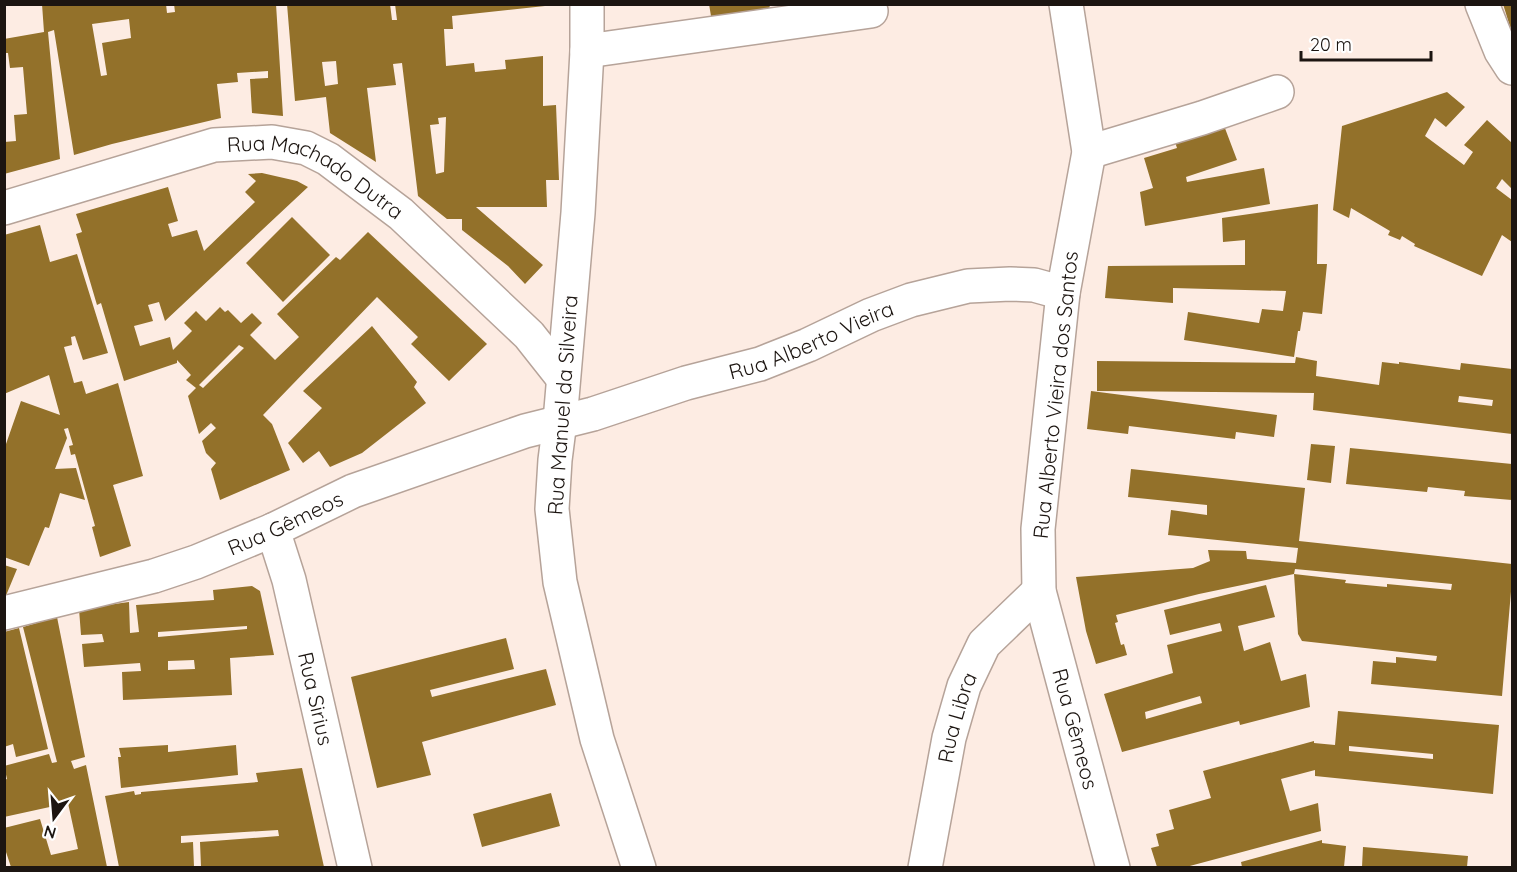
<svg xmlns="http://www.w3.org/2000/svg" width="1517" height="872" viewBox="0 0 1517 872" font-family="Quicksand,sans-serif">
<rect width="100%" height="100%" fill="#fdece3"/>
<path fill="#93712a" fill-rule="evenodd" d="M42 4H166L167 13 175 12 174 4H276L283 116 252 113 250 79 268 78V71L237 73 238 82 217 84 221 118 112 144 74 155 54 30 48 32 60 159 4 174V142L16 141 14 115 27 114 23 67 10 68 8 53H4V39L44 32ZM129 19 131 38 102 43 107 75 101 76 92 24Z
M287 4H390L392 20H397L395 4H545V6L452 16 453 29H444L446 66 474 63 475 72 506 69 505 60 543 56V106L556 105 559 180H546L547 207H476L543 265 525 284 508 266 462 230V219H447L418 196 402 63 393 64 396 85 367 88 376 162 330 133 326 97 295 101ZM336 61 338 84 325 86 322 62ZM446 117 444 172 436 174 430 125 439 124 438 118Z
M709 4H770L769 11 711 16Z
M1503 4H1512V33Z
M1447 92 1465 107 1446 127 1435 118 1425 136 1464 165 1473 152 1464 145 1487 120 1512 143V189L1502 179 1496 188 1512 200V242L1502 235 1482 276 1414 246 1415 244 1402 236 1400 240 1388 235 1390 231 1351 208 1349 218 1333 210 1342 126Z
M1223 123 1237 160 1186 177 1187 182 1264 168 1270 204 1145 226 1140 192 1153 188 1144 158 1177 148 1174 139Z
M262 173 297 181 308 187 165 321 159 302 148 305 153 321 134 326 140 346 170 337 173 350 192 331 184 323 196 311 206 321 220 307 225 312 228 310 241 323 252 313 262 323 250 335 275 360 299 337 277 314 336 257 340 260 368 232 487 344 449 381 411 344 418 337 377 297 263 415 272 424 290 470 220 500 211 469 216 463 206 453 202 441 216 428 211 423 199 434 188 396 196 388 186 380 191 375 177 360V363L124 381 101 303 97 305 76 234 82 232 76 214 168 187 178 221 168 224 172 237 197 230 204 251 255 202 245 192 256 181 248 174ZM239 345 244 348 203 388 199 385Z
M1318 204 1317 264H1327L1322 314 1303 312 1300 331H1298L1294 357 1184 340 1188 312 1259 323 1262 309 1283 311 1286 291 1173 288V303L1105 298 1108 266 1245 265V240L1223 242 1222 218Z
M292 217 330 255 283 302 246 263Z
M40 225 50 262 77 254 108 353 83 360 75 336 71 337 72 345 64 347 74 383 82 381 86 394 118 383 143 476 113 485 131 546 100 557 92 527 95 526 75 454 71 455 69 446 73 445 68 428 64 429 67 438 55 469 76 468 85 500 60 493 49 528 45 527 29 566 4 557V444H6L21 401 60 415 49 375 4 394V363L6 362 4 235Z
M372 326 417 382 414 387 426 403 362 453 330 467 319 451 303 463 288 443 322 408 303 391Z
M1296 357 1317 361 1316 376 1379 385 1382 362 1399 364V362L1460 370 1461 363 1512 369V434L1313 410 1314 393 1097 391V361L1295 363ZM1459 396 1493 400 1492 406 1458 402Z
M1091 391 1277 415 1274 437 1236 432 1235 439 1129 426 1128 434 1087 429Z
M1311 444 1335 446 1331 483 1307 480Z
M1350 448 1512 464V500L1464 496 1465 491 1428 487 1427 492 1346 484Z
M1131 469 1305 488 1299 541 1512 564V580L1502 696 1371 684 1373 661 1396 663V657L1436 661 1437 656 1302 641 1298 634 1294 574 1346 580 1345 583 1387 587V584L1451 590 1452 584 1295 569 1294 574 1199 594 1116 615 1118 622 1115 623 1121 645 1124 644 1127 655 1096 664 1086 631 1076 577 1193 568 1210 561 1208 550 1246 551 1247 559 1296 563 1298 548 1168 535 1171 510 1207 515V505L1128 497Z
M4 565 17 569 5 598H4Z
M1266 585 1275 617 1238 626 1244 651 1270 642 1281 681 1306 674 1310 707 1240 725 1239 721 1122 752 1104 694 1173 673 1167 645 1222 631 1220 623 1170 635 1164 610ZM1200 696 1202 703 1146 719 1145 712Z
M252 586 260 591 274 655 230 658 232 695 123 700 122 672 141 671 140 663 84 667 82 644 104 642 102 634 81 635 79 609 129 602 130 633 139 632 136 605 214 600 213 590ZM247 626V629L158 637V632ZM194 660 195 669 168 670V661Z
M57 617 85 757 71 761 74 769 86 765 107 867H11L4 846V828L40 819 51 855 78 849 68 803 4 817V780L7 779 4 766 49 754 52 763 57 762 23 627Z
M19 628 48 749 16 757 13 744 4 747V632Z
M506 638 514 669 430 690 432 697 546 669 556 705 422 742 431 775 377 788 351 677Z
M1338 711 1499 725 1493 794 1315 776V770L1281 779 1290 811 1318 803 1321 831 1186 867H1157L1151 848 1159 846 1156 834 1174 829 1169 810 1211 798 1203 771 1314 741V743L1335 745ZM1349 746 1433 754V759L1349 751Z
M168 745V752L236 745 238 775 121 788 118 757H121L119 748Z
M302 768 324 867H201L200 842 279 836 278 830 181 836V843L193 842 194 867H119L105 796 134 791 135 795 141 794V792L258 782 256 773Z
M551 793 560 826 482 847 473 814Z
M1322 840V843L1346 846 1344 867H1242L1241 862Z
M1363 847 1468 856 1467 867H1362Z"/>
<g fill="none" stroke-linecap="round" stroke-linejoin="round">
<defs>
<g id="street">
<path d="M587 4V51L578 213 560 421 555 460 552 509 560 582 597 739 639 868"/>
<path id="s1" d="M1066 4 1089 152 1063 293 1038 529 1039 591 1113 868"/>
<path d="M1482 4 1501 51 1512 68"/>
<path d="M587 51 871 11"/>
<path d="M1089 152 1202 118 1277 92"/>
<path id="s2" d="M4 208 214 145 272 142 306 148 328 159 401 214 529 335 563 378"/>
<path id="s3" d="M273 530 289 580 355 868"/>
<path id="s4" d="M4 613 154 576 196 562 273 530 353 491 525 431 593 414 686 383 760 364 808 345 871 315 911 300 968 286 1010 284 1034 285 1063 293"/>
<path id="s5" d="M925 868 949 738 964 686 984 644 1039 591"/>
</g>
</defs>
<use href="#street" stroke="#b6a399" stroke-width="36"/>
<use href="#street" stroke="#fff" stroke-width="33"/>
</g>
<g text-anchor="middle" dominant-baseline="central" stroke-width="6" stroke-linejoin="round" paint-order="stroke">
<g font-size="21" fill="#1c1511" stroke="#fff">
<text stroke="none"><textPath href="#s2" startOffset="330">Rua Machado Dutra</textPath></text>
<text stroke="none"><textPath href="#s4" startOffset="854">Rua Alberto Vieira</textPath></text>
<text transform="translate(1055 395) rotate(-84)">Rua Alberto Vieira dos Santos</text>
<text transform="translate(562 405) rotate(-86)">Rua Manuel da Silveira</text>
<text stroke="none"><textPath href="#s4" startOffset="296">Rua Gêmeos</textPath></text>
<text stroke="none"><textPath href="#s3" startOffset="174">Rua Sirius</textPath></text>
<text stroke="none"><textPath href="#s5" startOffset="154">Rua Libra</textPath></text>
<text stroke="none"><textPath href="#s1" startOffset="735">Rua Gêmeos</textPath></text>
</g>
</g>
<rect width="1517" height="872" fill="none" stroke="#1c1511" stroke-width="12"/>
<g transform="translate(54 818) rotate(196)" stroke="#ffffff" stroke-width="4.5" paint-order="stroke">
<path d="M0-4.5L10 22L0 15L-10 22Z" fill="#1c1511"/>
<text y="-9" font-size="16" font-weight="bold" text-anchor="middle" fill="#1c1511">N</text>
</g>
<path d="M1301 51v9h130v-9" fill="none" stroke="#1c1511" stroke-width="3"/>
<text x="1310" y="51" font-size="18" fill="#1c1511" stroke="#ffffff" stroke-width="4.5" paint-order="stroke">20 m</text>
</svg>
